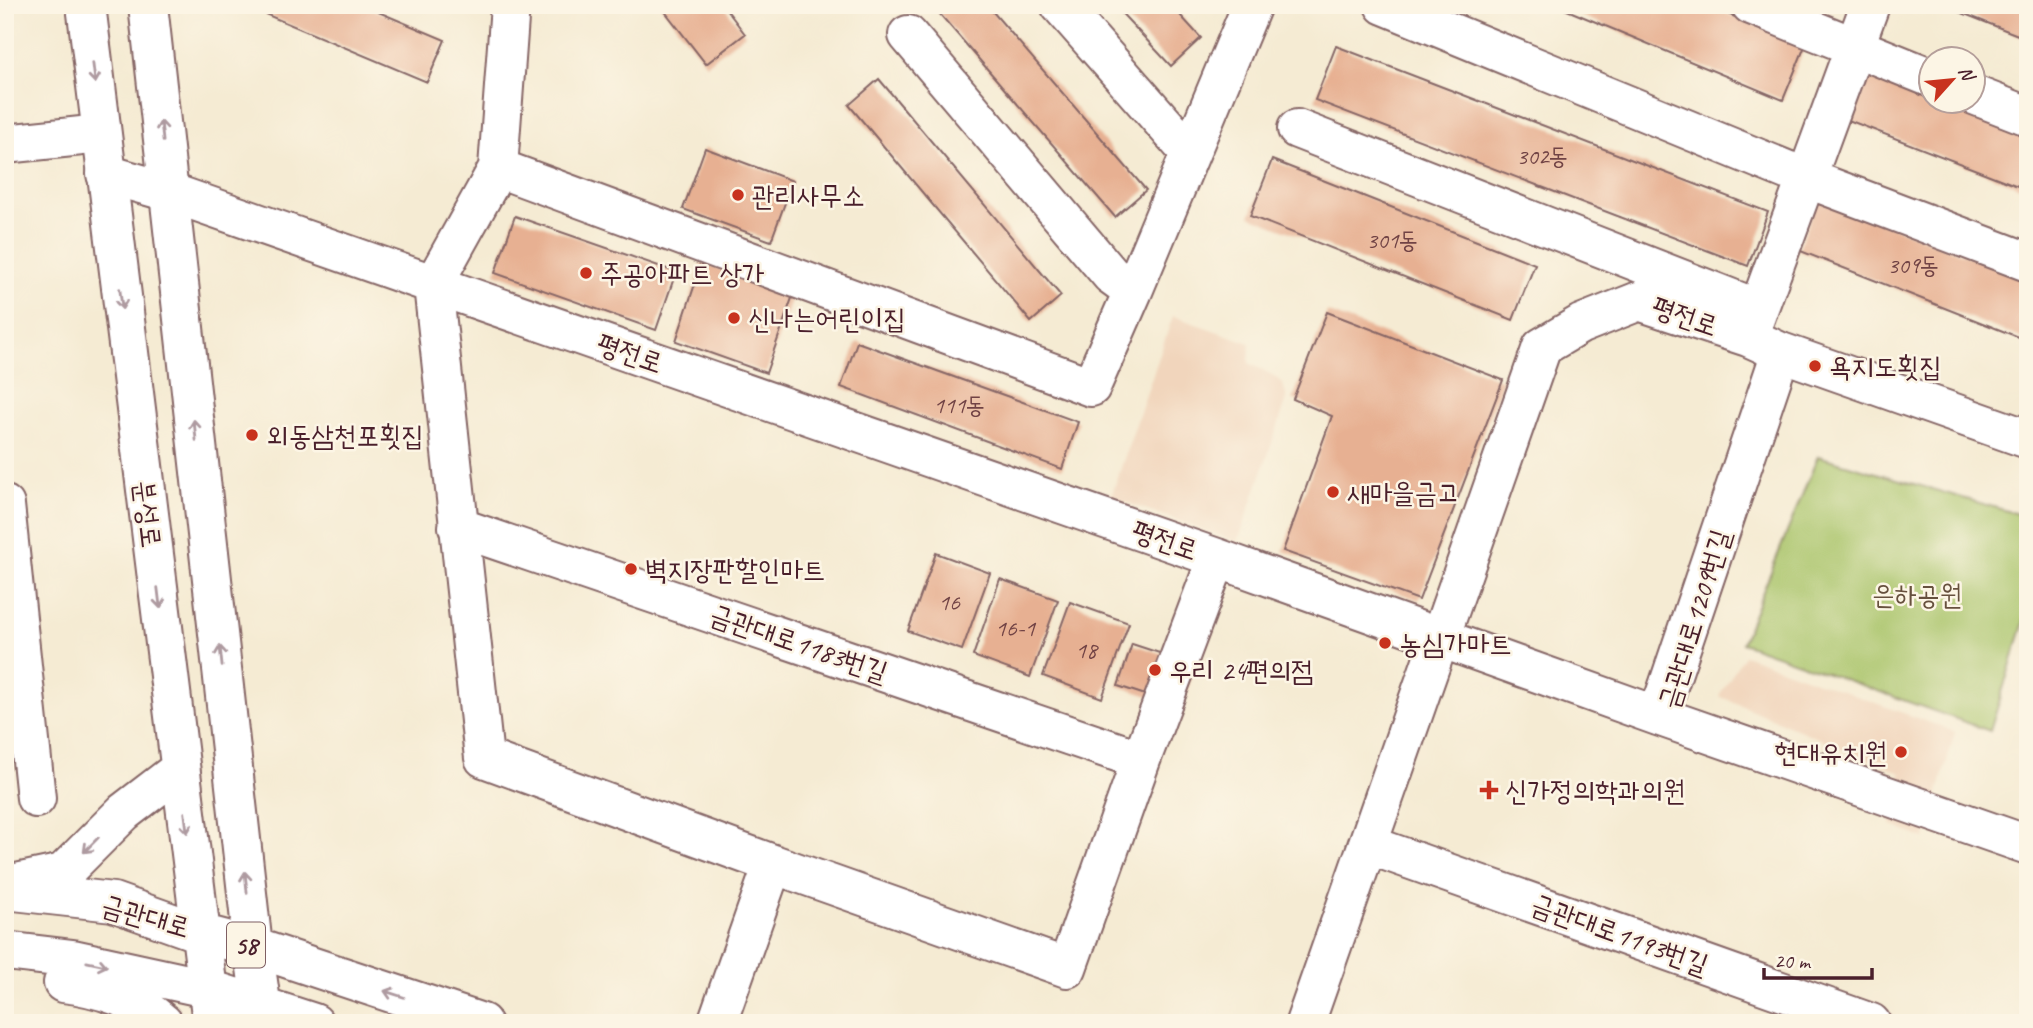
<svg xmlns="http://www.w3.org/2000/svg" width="2033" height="1028" viewBox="0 0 2033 1028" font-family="Caveat,'Poor Story',sans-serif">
<rect width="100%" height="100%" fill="#fcf5e5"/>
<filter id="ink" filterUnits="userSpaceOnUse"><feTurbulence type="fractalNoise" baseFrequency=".0143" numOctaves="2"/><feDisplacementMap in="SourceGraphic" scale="14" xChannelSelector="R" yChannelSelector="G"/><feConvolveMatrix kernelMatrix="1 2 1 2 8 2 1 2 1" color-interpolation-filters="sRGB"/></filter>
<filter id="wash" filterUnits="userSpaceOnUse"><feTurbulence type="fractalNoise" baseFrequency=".00686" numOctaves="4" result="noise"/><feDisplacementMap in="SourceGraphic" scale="28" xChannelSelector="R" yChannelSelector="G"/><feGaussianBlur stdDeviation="1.57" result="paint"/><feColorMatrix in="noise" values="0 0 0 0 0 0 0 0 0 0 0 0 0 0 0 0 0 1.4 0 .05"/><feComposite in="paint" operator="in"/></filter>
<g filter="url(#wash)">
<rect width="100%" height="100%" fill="#f5ebd3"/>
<path fill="#f1d5bc" d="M1173 316 1250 343 1249 363 1274 376 1283 384 1287 399 1238 542 1111 497Z
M1744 655 1955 732 1925 839 1891 825 1901 773 1719 696Z"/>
<path fill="#aac56c" stroke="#7a724c" stroke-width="2" d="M1818 456 2028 517V609L1990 731 1742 643Z"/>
<g id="blocks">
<path fill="#e7b092" d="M268 5H362L445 40 427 82 265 14Z
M660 5H723L745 34 706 64Z
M932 5H987L1146 190 1115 217Z
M1114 5H1171L1201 38 1171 66Z
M1555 5H1706L1805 46 1783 100Z
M1942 5H2028V39Z
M1336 46 1768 212 1748 266 1315 100Z
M1869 64 1932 89V102H1961L2028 128V190L1848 120Z
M879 79 1061 296 1031 322 849 105Z
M705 148 793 181 771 241 683 209Z
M1272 160 1535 264 1513 320 1250 216Z
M1818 197 2028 280V341L1798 250Z
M515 216 676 272 656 330 495 273Z
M702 263 793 295 766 373 676 341Z
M1327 312 1503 380 1419 600 1283 551 1332 416 1293 399Z
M857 342 1078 422 1062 469 841 387Z
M936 553 990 573 962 650 908 631Z
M1000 579 1058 600 1030 677 973 656Z
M1070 602 1129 623 1102 698 1043 676Z
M1132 644 1184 661 1191 679 1182 707 1118 686Z"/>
</g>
</g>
<g filter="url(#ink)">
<use href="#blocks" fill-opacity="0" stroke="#866666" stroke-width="2"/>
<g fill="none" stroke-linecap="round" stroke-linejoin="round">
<defs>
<path id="minor" d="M1060 5 1190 153
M1384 5 1806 178 2028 262
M1751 5 1932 78
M1974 95 2028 116
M1297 129 1758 309
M5 144 101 134
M498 168 510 5
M106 174 169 192 1217 558 1658 716 2028 845
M1133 291 1252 5
M1750 332 1870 5
M5 505 36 798
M458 527 1141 760
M1658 716 1781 352
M1369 845 1871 1023
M773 864 1067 968 1141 760 1217 558
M717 1023 773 864 484 758 433 285 498 168 1091 387 1133 291 1111 275 908 35
M1305 1023 1542 347 1581 324 1639 301 1748 337 1781 352 2028 439"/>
<path id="major" d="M86 5 212 1023
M148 5 253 947 264 1023
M16 883 63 873 124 812 180 769
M5 890 113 902 200 933 253 947 482 1023
M5 951 73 959 206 988 314 1023
M63 983C98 987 137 999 163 1023"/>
</defs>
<use href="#minor" stroke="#866666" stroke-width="42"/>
<use href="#major" stroke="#866666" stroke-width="42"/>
<use href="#minor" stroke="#fff" stroke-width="38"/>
<use href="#major" stroke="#fff" stroke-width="38"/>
</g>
<defs><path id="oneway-shaft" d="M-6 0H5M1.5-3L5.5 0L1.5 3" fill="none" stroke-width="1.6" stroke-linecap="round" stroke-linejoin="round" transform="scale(1.75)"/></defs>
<g stroke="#ae9aa0">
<use href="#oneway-shaft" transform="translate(94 73) rotate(83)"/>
<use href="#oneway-shaft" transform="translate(162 131) rotate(-96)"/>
<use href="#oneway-shaft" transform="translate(121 299) rotate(83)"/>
<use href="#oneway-shaft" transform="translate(195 430) rotate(-96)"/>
<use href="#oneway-shaft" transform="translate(159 598) rotate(83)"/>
<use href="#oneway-shaft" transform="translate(221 656) rotate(-96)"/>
<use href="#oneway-shaft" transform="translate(186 823) rotate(83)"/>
<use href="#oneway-shaft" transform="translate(91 845) rotate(135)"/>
<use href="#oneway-shaft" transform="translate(246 882) rotate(-96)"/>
<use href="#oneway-shaft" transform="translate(97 964) rotate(12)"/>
<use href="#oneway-shaft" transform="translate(394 994) rotate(-162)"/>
</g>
</g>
<g fill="#c8321e" stroke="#fcf5e5" stroke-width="2.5">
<circle cx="738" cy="195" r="7"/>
<circle cx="586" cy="273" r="7"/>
<circle cx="734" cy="318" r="7"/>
<circle cx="1815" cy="366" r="7"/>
<circle cx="252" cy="435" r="7"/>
<circle cx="1333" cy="492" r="7"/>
<circle cx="631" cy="569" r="7"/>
<circle cx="1385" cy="643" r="7"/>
<circle cx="1155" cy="670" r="7"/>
<circle cx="1901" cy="752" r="7"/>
<path d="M1485.5 779.5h7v7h7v7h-7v7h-7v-7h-7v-7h7z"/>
</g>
<g text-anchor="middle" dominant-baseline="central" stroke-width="5" stroke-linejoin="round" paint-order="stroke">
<g font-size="24" fill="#714345">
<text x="1542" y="156">302동</text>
<text x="1392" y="240">301동</text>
<text x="1913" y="265">309동</text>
<text x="959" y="405">111동</text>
<text x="949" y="602">16</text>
<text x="1015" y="628">16-1</text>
<text x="1086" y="650">18</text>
</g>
<rect fill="#fcf5e5" stroke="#7f5f63" stroke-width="2" x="227" y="922.5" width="38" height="45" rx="5"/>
<g font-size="26" font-weight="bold" fill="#4a1f2b">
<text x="246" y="945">58</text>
</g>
<g font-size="28" fill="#4a1f2b" stroke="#fcf5e5" text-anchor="start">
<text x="752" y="195">관리사무소</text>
<text x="600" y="273">주공아파트 상가</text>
<text x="748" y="318">신나는어린이집</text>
<text x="1829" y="366">욕지도횟집</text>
<text x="266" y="435">외동삼천포횟집</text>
<text x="1347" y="492">새마을금고</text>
<text x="645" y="569">벽지장판할인마트</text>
<text x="1399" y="643">농심가마트</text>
<text x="1169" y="670">우리 24편의점</text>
<text x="1887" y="752" text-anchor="end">현대유치원</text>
<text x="1505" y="790">신가정의학과의원</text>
</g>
<g font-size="28" fill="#4a1f2b" stroke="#fcf5e5">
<text transform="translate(1685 316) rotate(19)">평전로</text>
<text transform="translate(630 353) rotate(19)">평전로</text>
<text transform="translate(148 514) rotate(83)">분성로</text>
<text transform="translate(1165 540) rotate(19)">평전로</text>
<text transform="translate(1694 619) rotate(-73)">금관대로1209번길</text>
<text transform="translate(799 643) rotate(19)">금관대로1183번길</text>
<text transform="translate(146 916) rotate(16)">금관대로</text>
<text transform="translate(1620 934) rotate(20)">금관대로1193번길</text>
</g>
<g font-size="28" fill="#67513e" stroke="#fcf5e5">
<text x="1917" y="594">은하공원</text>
</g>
</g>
<rect width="2033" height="1028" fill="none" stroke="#fcf5e5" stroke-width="28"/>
<g transform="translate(1952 80) rotate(63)"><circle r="33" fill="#fcf5e5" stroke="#b59f9b" stroke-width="2"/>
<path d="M0-5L12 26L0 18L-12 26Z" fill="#c8321e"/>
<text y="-10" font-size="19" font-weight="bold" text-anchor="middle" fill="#4a1f2b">N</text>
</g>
<path d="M1764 968v10h108v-10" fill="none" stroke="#4a1f2b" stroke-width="3.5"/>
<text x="1774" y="968" font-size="21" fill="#4a1f2b" stroke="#fcf5e5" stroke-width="5" paint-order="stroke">20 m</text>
</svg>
